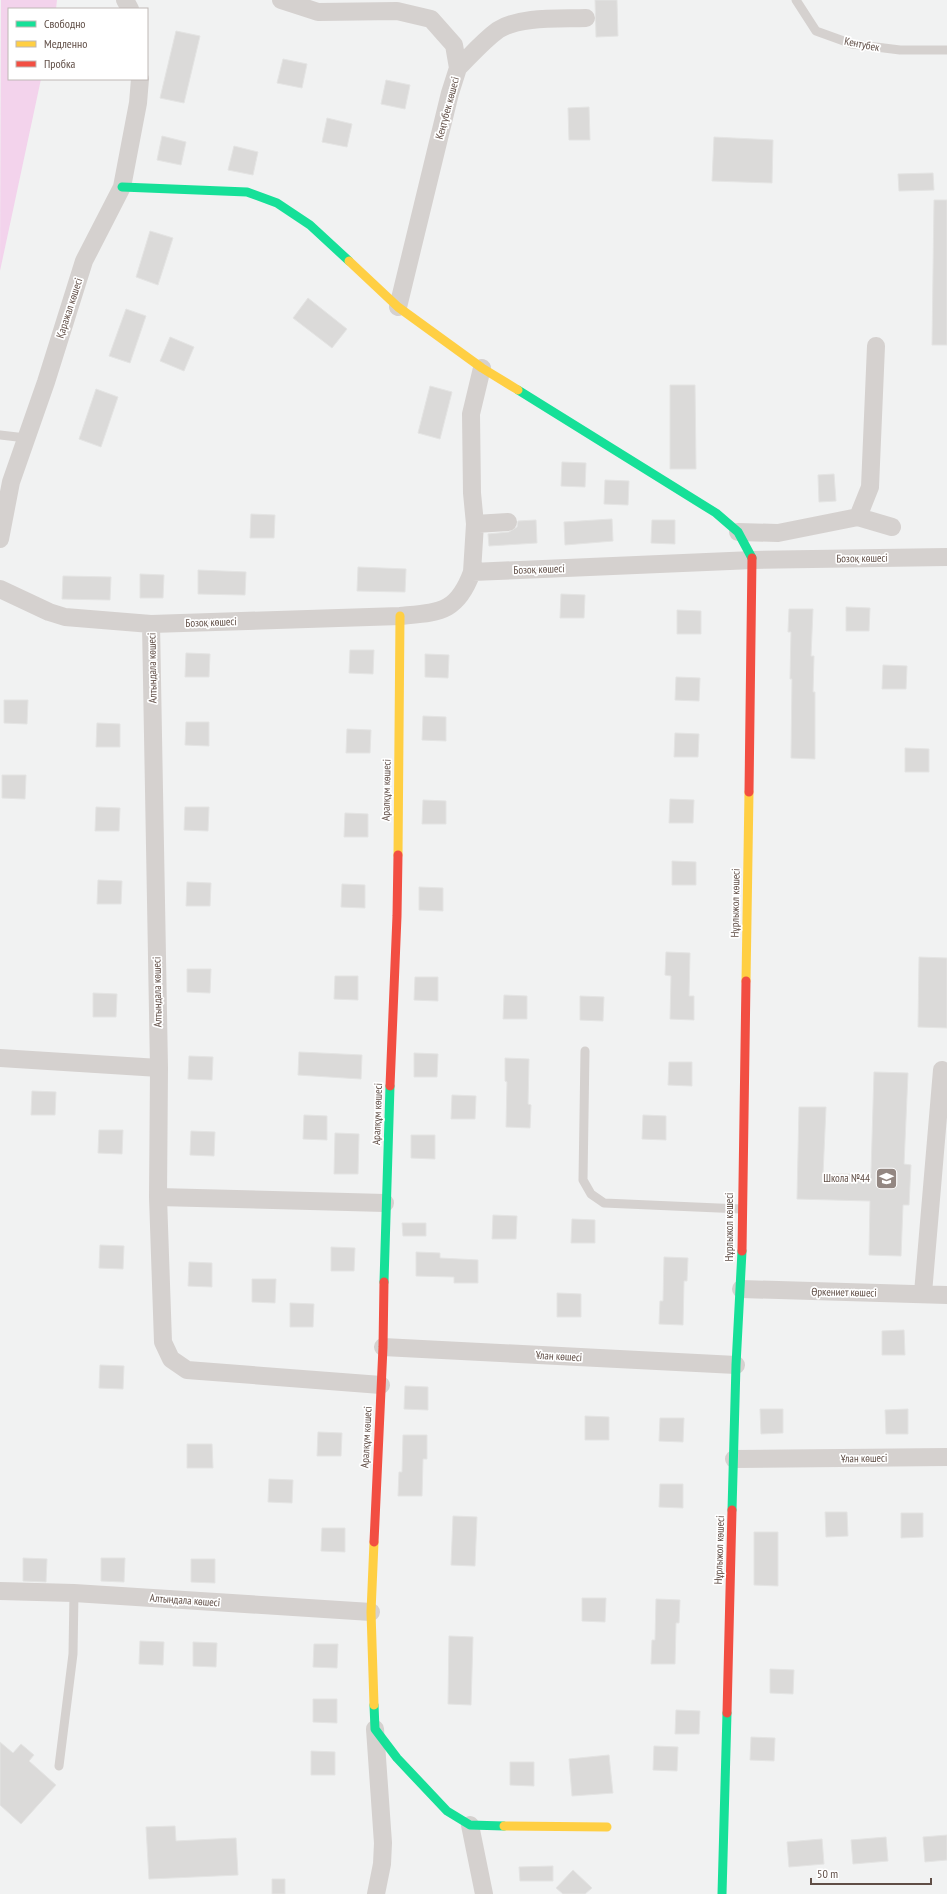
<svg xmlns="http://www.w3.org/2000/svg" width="947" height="1894" viewBox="0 0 947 1894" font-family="'PT Sans Narrow',sans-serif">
<rect width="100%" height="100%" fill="#f1f2f2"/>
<path fill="#f3d3ec" d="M1 0H57L56 9H9V79H41L0 271Z"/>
<path fill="#dbdad9" stroke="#e4e4e3" d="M595 0H617L618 36 596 37Z
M176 31 200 36 184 103 160 98Z
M283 59 307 64 302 88 277 83Z
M386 80 410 85 405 109 381 104Z
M589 107 590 140H569L568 108Z
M327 118 352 124 347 147 322 142Z
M162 136 186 142 181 165 157 160Z
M714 137 773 140 772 183 712 181Z
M234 146 258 152 253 175 228 170Z
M933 173 934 190 899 191 898 174Z
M934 200H947V345H932Z
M150 231 173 238 158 285 136 277Z
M308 298 347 329 332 348 293 318Z
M126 309 146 316 130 363 109 356Z
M170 337 194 347 184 371 160 361Z
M670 385H695L696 469H670Z
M430 386 452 392 440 439 418 433Z
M96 389 118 397 101 447 79 439Z
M562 462 586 463 585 487 561 486Z
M834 474 836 501 819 502 818 475Z
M605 480 629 481 628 505 604 504Z
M251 514 275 515 274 538H250Z
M612 519 613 541 565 545 564 522Z
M536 520 537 543 489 546 488 534 509 532 517 527 518 521Z
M652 520H675V544L651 543Z
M358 567 406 569 405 592 357 591Z
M198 570 246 572 245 595 198 594Z
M140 574 164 575 163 598H140Z
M63 576 111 577 110 600 62 599Z
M561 594 585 595 584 618H560Z
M846 607 870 608 869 631H846Z
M789 609H813L811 656H814L813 692H815V759L791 758 792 679H790L791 632H788Z
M677 610 701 611V634H677Z
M350 650H374L373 674 349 673Z
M186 653 210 654 209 677H185Z
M425 654 449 655 448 678 425 677Z
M883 665 907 666 906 689H882Z
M676 677 700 678 699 701 675 700Z
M4 700H28L27 724 4 723Z
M423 716 446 717V741L422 740Z
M186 722H209V746L185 745Z
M97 723 120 724V747H96Z
M347 729 371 730 370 753H346Z
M675 733 699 734 698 757H674Z
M905 748 929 749V772H905Z
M2 775H26L25 799 2 798Z
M670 799 694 800 693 823H669Z
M423 800 446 801V824H422Z
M96 807 120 808 119 831H95Z
M185 807H209L208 831 184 830Z
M345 813 368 814V837H344Z
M672 861 696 862V885H672Z
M98 880 122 881 121 904H97Z
M187 882 211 883 210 906H186Z
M342 884 365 885V908L341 907Z
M419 887 443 888V911L419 910Z
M666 952 690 953 689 996H694V1020L670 1019 671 976 665 975Z
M919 957 947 958V1028L918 1027Z
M187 969H211L210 993 187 992Z
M335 976H358V1000L334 999Z
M415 977H438V1001L414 1000Z
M93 993 117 994 116 1017H93Z
M504 995 527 996V1019H503Z
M580 996 604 997 603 1021 580 1020Z
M299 1052 362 1055 361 1079 298 1075Z
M414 1053 438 1054 437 1077H414Z
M189 1056 213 1057 212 1080 188 1079Z
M505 1058 529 1059 528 1104 531 1105 530 1128 506 1127 507 1082 505 1081Z
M669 1062H692V1086L668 1085Z
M874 1072 908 1073 904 1164 911 1165 909 1205H903L901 1256 869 1255 870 1201 797 1199 799 1107H826L823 1174H871Z
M32 1091 56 1092 55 1115H31Z
M452 1095 476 1096 475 1119H451Z
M304 1115 327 1116V1140L303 1139Z
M643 1115 666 1116V1140L642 1139Z
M99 1130H123L122 1154 98 1153Z
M191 1131 215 1132 214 1156 190 1155Z
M335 1133 359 1134 358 1174H334Z
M411 1135H435V1159L411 1158Z
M493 1215 517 1216 516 1239H492Z
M572 1219 595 1220V1243H571Z
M402 1223H426V1236H403Z
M100 1245 124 1246 123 1269 99 1268Z
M331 1247 355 1248 354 1271H331Z
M416 1252 440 1253V1258L478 1260V1283H454V1277L416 1276Z
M664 1257 688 1258 687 1281H684L683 1325 659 1324 660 1301H663Z
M189 1262 212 1263V1287L188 1286Z
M252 1279H276L275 1303 252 1302Z
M557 1293 581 1294V1317H557Z
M290 1303 314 1304 313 1327H290Z
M904 1330 905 1355H882V1331Z
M100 1365 124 1366 123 1389 99 1388Z
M405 1386 428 1387V1410L404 1409Z
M760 1409H783V1433L761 1434Z
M908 1409V1434H886L885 1410Z
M585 1416 609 1417V1440H585Z
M660 1418H684L683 1442 659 1441Z
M318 1432 342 1433 341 1456H317Z
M403 1435H427V1459H423L422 1496H398L399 1472H402Z
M187 1444H212L213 1468H187Z
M269 1479 293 1480 292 1503 268 1502Z
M660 1484H683V1508L659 1507Z
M825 1512H847L848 1536 826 1537Z
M901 1513H923V1537L901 1538Z
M453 1516 477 1517 475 1566 451 1565Z
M322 1528H345V1552L321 1551Z
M754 1532H778V1586L754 1585Z
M23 1558 47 1559 46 1582 23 1581Z
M101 1558H125L124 1582 101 1581Z
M191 1559H215V1583L191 1582Z
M582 1598H606L605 1622 582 1621Z
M656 1599 680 1600 679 1623H676L675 1664H651L652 1640H655Z
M449 1636 473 1637 471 1705 448 1704Z
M140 1641 164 1642 163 1665 139 1664Z
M193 1642 217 1643 216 1667 193 1666Z
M314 1644H338L337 1668 313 1667Z
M770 1669 794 1670 793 1694 770 1693Z
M313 1699H337V1723L313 1722Z
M676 1710 700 1711 699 1734H675Z
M751 1737 775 1738 774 1761 750 1760Z
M0 1742 13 1753 21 1744 34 1755 29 1761 56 1785 21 1824 0 1805Z
M654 1746 678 1747 677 1771 653 1770Z
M311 1751 335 1752V1775H311Z
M609 1755 613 1793 572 1796 569 1759Z
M510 1762H534V1786L510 1785Z
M175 1826 176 1841 236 1838 238 1875 149 1879 146 1827Z
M947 1835V1860L925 1862 923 1837Z
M886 1837 888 1861 853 1864 851 1840Z
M822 1839 824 1864 789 1867 787 1842Z
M553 1866V1881H520L519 1867Z
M573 1870 592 1888 585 1894H563L556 1888Z
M272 1879H285V1894H272Z"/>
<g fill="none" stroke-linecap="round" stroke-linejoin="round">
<path stroke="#d5d1cf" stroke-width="9" d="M796 0 816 31 852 44 900 50H947
M0 435 26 438
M585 1051 583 1180 591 1194 604 1203 741 1209
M59 1766 73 1654 74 1593"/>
<path stroke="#d5d1cf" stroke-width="18" d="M125 0 130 9
M281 0 318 12 397 11 431 19 454 45 458 68 450 93 398 307
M458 68C471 55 483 41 498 30 520 16 560 19 586 18
M876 346 870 487 858 517 892 527
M475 524 508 522
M738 532 778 533 858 517
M0 539 11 482 46 382 84 261 122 187 138 103 140 79
M472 572 475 524 472 493 471 414 482 368
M0 589 49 612 65 617 151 624 400 616C440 612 457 613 472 572L753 560 947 557
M151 624 159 1068 158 1197 163 1342 171 1359 187 1370 381 1385
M0 1058 159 1068
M158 1197 385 1203
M741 1289 947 1295
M923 1293 942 1070
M383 1347 736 1365
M734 1459 947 1457
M0 1591 74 1593 371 1612
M375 1729 383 1843 382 1864 376 1894
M470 1825 484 1894"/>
<path stroke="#16e098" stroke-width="9" d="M122 187 247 192 277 203 310 225 349 261
M518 390 716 513 738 532 752 558
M384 1282 390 1086
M732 1510 736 1365 742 1251
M374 1705 375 1729 397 1758 447 1811 470 1825 504 1826
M722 1894 727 1713"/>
<path stroke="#ffcf43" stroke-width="9" d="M349 261 398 307 482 368 518 390
M398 855 400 616
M746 981 749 792
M374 1705 371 1612 374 1542
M504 1826 607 1827"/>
<path stroke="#f24e42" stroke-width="9" d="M749 792 752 558
M390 1086 397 916 398 855
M742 1251 746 981
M374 1542 383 1347 384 1282
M727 1713 732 1510"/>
</g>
<defs>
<symbol id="school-square" viewBox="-11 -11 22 22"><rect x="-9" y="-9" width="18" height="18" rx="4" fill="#938782" stroke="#fff"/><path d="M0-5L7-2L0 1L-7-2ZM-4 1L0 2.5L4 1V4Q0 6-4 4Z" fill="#fff"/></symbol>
</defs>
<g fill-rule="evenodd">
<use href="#school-square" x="874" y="1166" width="25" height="25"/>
</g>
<g text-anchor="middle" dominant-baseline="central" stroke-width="3.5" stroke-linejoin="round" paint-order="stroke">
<g font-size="11" fill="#604e46" stroke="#fff">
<text transform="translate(862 44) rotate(11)">Кентубек</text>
<text transform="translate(447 108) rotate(-75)">Кеңтүбек көшесі</text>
<text transform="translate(69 308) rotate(-72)">Қаражал көшесі</text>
<text transform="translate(862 558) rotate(-1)">Бозоқ көшесі</text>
<text transform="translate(539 569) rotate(-2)">Бозоқ көшесі</text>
<text transform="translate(211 622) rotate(-2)">Бозоқ көшесі</text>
<text transform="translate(152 668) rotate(-91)">Алтындала көшесі</text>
<text transform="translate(386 790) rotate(-89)">Аралқұм көшесі</text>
<text transform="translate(735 903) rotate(-89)">Нұрлыжол көшесі</text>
<text transform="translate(157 992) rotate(-91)">Алтындала көшесі</text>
<text transform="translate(377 1114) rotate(-88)">Аралқұм көшесі</text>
<text transform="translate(729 1227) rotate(-90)">Нұрлыжол көшесі</text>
<text transform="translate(844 1292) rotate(1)">Өркениет көшесі</text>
<text transform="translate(559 1356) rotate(3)">Ұлан көшесі</text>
<text transform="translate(366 1437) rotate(-87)">Аралқұм көшесі</text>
<text transform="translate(864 1458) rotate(-1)">Ұлан көшесі</text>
<text transform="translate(719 1550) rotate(-88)">Нұрлыжол көшесі</text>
<text transform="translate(185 1600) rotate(4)">Алтындала көшесі</text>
</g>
<g font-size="11" fill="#604e46" stroke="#fff" text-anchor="end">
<text x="870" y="1178">Школа №44</text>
</g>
</g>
<rect x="8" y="8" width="140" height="72" fill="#ffffff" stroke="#bfb8b5"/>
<rect x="16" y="21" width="20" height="6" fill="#16e098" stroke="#bfb8b5"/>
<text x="44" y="28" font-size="12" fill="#604e46">Свободно</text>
<rect x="16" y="41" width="20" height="6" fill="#ffcf43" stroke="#bfb8b5"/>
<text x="44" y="48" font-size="12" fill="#604e46">Медленно</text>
<rect x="16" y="61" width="20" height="6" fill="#f24e42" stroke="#bfb8b5"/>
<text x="44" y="68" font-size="12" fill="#604e46">Пробка</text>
<path d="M811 1878v6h120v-6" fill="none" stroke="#604e46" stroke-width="2"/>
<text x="817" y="1878" font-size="12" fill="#604e46" stroke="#ffffff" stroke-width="3" paint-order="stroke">50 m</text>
</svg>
